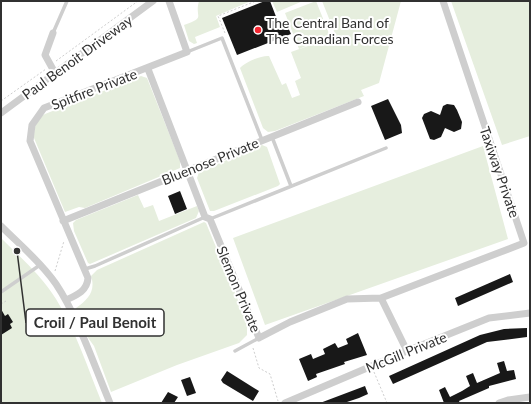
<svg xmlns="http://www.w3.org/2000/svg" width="531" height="404" viewBox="0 0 531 404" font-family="Lato,sans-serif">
<rect width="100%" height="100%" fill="#fff"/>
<path fill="#e6eede" d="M199 1H251L216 16 220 27 195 37 197 43 194 44 189 41 184 25C207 17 194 18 199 1Z
M272 1H303L277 12Z
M316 1 330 36 299 49 285 13Z
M322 1H401L379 83 361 90 364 96 275 131 268 132 263 128 240 68C245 62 262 55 269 56L282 85 286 83 292 98 300 95 295 81 301 78 291 52 336 36Z
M451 1H530V136L502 145Z
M141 76 147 78 180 161V168L85 208 79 207 65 212 34 138C34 128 35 119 45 114Z
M262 145 267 147 280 184 278 186 214 211H210L197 178 199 172Z
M483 146 508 239 265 325 233 238Z
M138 195 144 208 153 205 159 221 197 206 199 211 196 218 90 264 88 263 74 231 73 223 76 220Z
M204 222 206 223 247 322V335L239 343 177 365 111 392 94 346 86 335 76 308C88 300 96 291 91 276L97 270Z
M1 238C20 257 42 276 56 299 76 331 88 369 102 403H1Z"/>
<path fill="#181818" d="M265 1H270L280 27 287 25 291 34 237 55 222 18Z
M388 99 401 125 402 133 385 140 371 106Z
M447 104 454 105 457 110 462 122 461 129 454 132 445 128 441 137 434 140 430 139 422 118 424 114 431 111 440 115 443 106Z
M180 191 187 209 175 214 168 196Z
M510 274 513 282 458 306 455 298Z
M1 309 5 316 8 314 13 322 10 324 12 328 1 335Z
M527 328V337L487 342 393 384 389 376 480 335 504 329Z
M358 333 367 355 344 362 345 364 316 374 317 377 308 381 299 359 311 354 313 359 325 354 323 349 335 343 338 348 348 344 346 339Z
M504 361 507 371 514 370 516 379 489 386V388L459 401 460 403H444L439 390 445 387 450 397 462 391 470 386 466 376 473 373 477 383 500 373 497 363Z
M227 371 259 391 253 401 223 383 221 380Z
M190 377 196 393 187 396 181 380Z
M365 386 368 394 359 398 344 403H320Z
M168 392 178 397 174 403H161Z"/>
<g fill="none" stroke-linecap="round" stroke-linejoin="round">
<path stroke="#cecece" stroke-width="1" stroke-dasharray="2 2" stroke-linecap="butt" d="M225 33 218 16 256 1
M56 61 138 1
M1 101 46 69
M55 271 64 241
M1 304 6 301
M253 348 259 368 270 374 278 401
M374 372 387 403"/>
<path stroke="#cecece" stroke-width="3.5" d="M53 33 67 1
M187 52 222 38 262 140
M272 137 291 186
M210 219 386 148
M85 269 95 266 205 217
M1 292 40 265
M235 351 259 338"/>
<path stroke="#cecece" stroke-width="7" d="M53 33 45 55 55 73
M148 69 205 217 210 219 259 338 290 322 347 299 381 298 524 243 443 1
M1 113 153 1
M63 221 358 102
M1 226C19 244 41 262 56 284 78 317 94 365 110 403
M381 298 407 351
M66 300C77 295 87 291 88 278L30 141 32 125 44 108 187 52 169 1
M285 403 407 351 489 318 530 313
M499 403 508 400 530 397"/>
</g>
<circle fill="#f42631" stroke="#fff" stroke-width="1.5" cx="258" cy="30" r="4"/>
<g text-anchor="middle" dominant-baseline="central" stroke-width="4" stroke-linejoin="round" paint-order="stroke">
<g font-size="14" fill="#313131" stroke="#fff" text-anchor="start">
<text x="266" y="22">The Central Band of<tspan x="266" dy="16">The Canadian Forces</tspan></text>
</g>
<g font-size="14" fill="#313131" stroke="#fff">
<text transform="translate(77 57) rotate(-36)">Paul Benoit Driveway</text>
<text transform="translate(94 89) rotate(-21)">Spitfire Private</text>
<text transform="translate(210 161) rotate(-22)">Bluenose Private</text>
<text transform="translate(500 172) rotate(71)">Taxiway Private</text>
<text transform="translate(239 289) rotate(67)">Slemon Private</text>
<text transform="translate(406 352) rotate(-22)">McGill Private</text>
</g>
</g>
<path fill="none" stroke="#313131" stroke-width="1.5" d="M17 251L26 323"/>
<circle fill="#313131" stroke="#fff" stroke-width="1.5" cx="17" cy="251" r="4"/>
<rect fill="#fff" stroke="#313131" stroke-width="1.5" x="26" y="309" width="138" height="27" rx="4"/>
<g font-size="15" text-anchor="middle" font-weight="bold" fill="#313131">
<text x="95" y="328">Croil / Paul Benoit</text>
</g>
<rect width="531" height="404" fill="none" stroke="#313131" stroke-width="4"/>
</svg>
